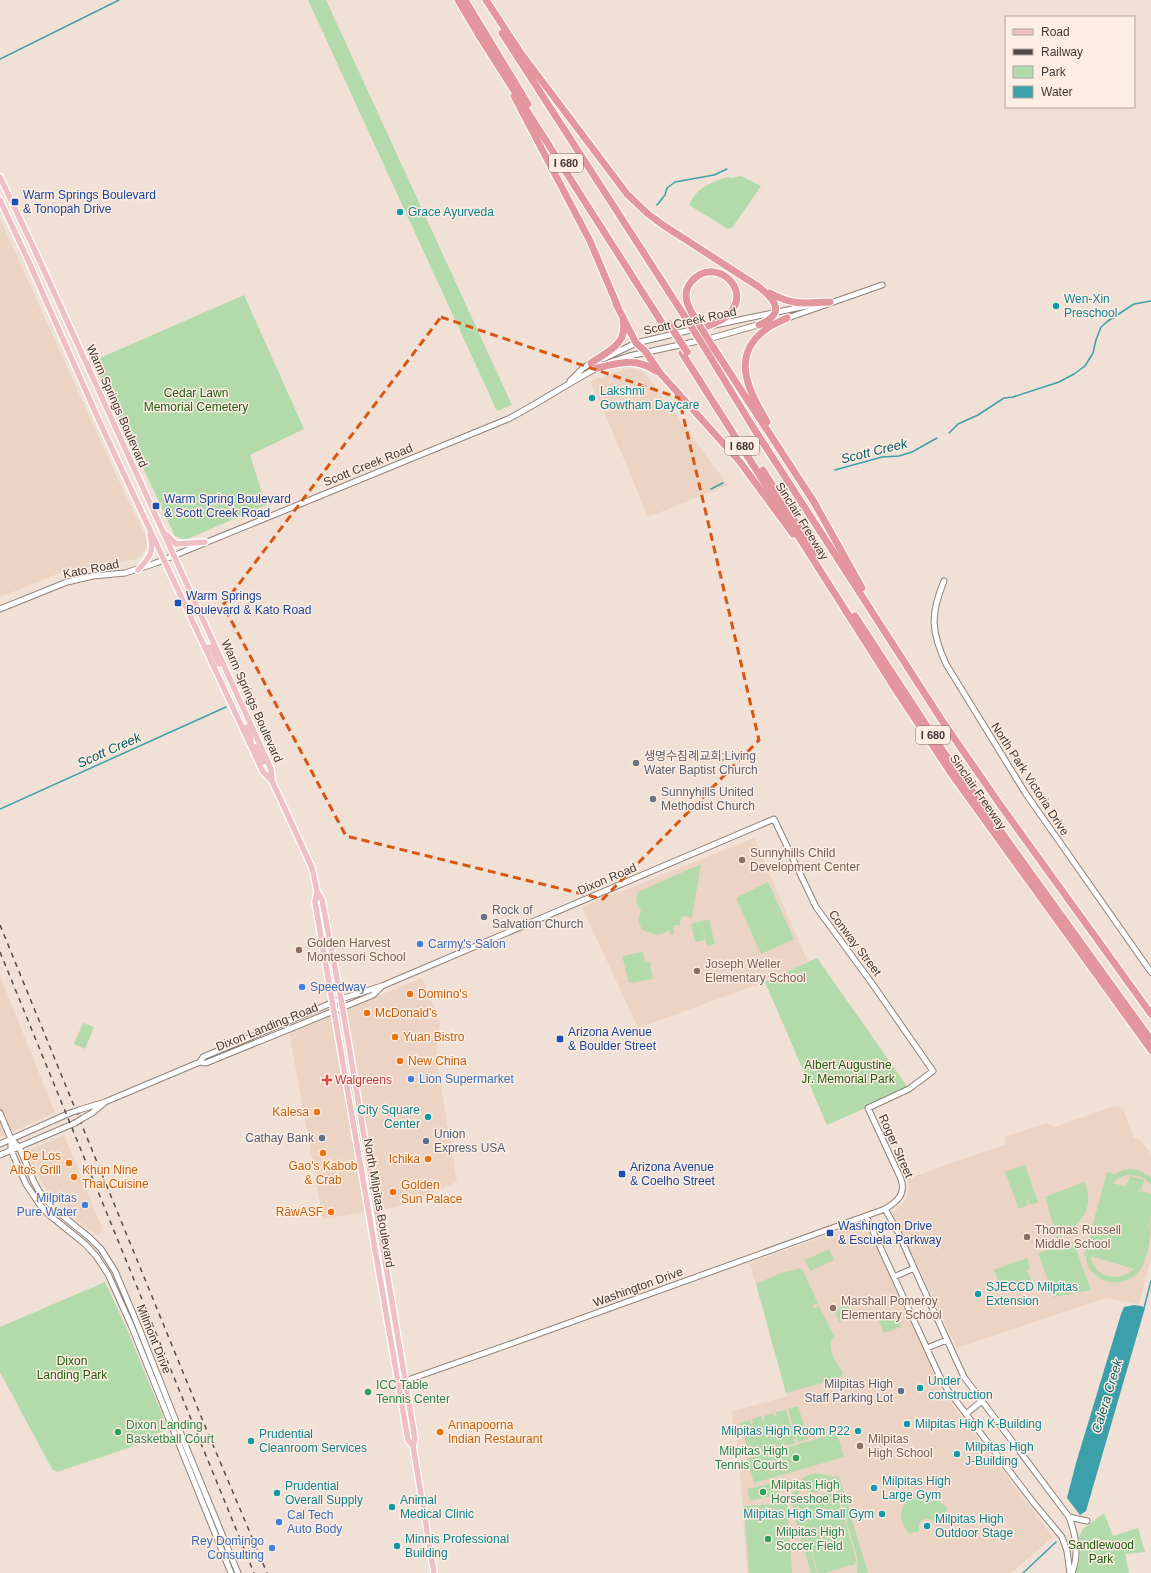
<svg xmlns="http://www.w3.org/2000/svg" width="1151" height="1573" viewBox="0 0 1151 1573" font-family="Arial,'Noto Sans KR',sans-serif">
<rect width="100%" height="100%" fill="#f1e0d5"/>
<path fill="#ecd4c5" d="M0 219 116 475 145 534 147 547 142 555 137 559 65 571 0 597Z
M629 368 644 372 728 485 648 517 606 416 590 381Z
M754 838 808 962 765 982 638 1028 582 907Z
M0 976 55 1113 0 1137Z
M422 978 440 1023 436 1056 457 1182 405 1205 323 1219 289 1032Z
M1115 1106 1123 1109 1134 1138H1138L1143 1143 1151 1154V1258L1139 1304 1105 1298 957 1348 893 1215 895 1211 904 1202 907 1196 909 1188 907 1179 1006 1144 1004 1137 1046 1123 1054 1127Z
M64 1135 103 1230 97 1235 65 1211 43 1186 27 1151Z
M862 1223 866 1225 926 1353 939 1387 1053 1537 1011 1573H747L739 1457 731 1412 787 1396 750 1263Z"/>
<path fill="#b3daab" fill-rule="evenodd" d="M308 0H326L512 405 497 411Z
M741 176 761 186 732 228 728 229 689 205C698 186 709 184 727 177L731 178Z
M244 295 304 429 250 455 266 505 185 540 175 536 93 361Z
M701 864 692 917 681 916 680 925 673 926 674 934 671 935 669 930C658 938 654 934 642 930L638 920 641 911 636 902 638 892Z
M768 882 794 939 761 954 736 898Z
M709 920 715 944 707 946 701 921Z
M701 921 705 940 695 942 691 924Z
M643 952 645 963 650 962 653 979 629 983 622 956Z
M817 958 909 1089 827 1125 765 982Z
M337 1016 357 1110 374 1208 368 1177 363 1162Z
M83 1023 94 1027 85 1049 74 1044Z
M1025 1165 1038 1202 1030 1205 1028 1201 1034 1198 1027 1201 1015 1168Z
M1015 1168 1028 1205 1019 1209 1005 1172Z
M1132 1169 1139 1170 1151 1177V1185C1141 1173 1124 1171 1113 1183L1126 1187 1130 1176 1144 1180 1141 1190H1138L1151 1194V1215L1145 1237 1151 1218C1151 1234 1149 1258 1139 1271 1122 1292 1086 1282 1086 1256H1084L1107 1172 1113 1173V1175L1123 1170ZM1091 1256 1134 1269C1119 1282 1094 1279 1091 1256Z
M1084 1182C1097 1207 1079 1227 1057 1238L1045 1197Z
M1074 1243 1091 1290 1054 1297 1038 1253Z
M829 1249 834 1260 810 1271 805 1260Z
M1027 1258 1030 1268 1027 1270 1031 1280 1002 1290 994 1270Z
M798 1269H802L818 1303 813 1305 814 1309 819 1306 834 1336C825 1348 837 1363 843 1373L840 1378 786 1393 756 1284 781 1273Z
M113 1276 125 1303 133 1316 174 1419V1425Z
M105 1282 125 1325 166 1424 164 1431 141 1439 131 1447 57 1472 52 1469 0 1372V1327Z
M847 1304 853 1316 839 1322 834 1310Z
M889 1312 892 1317 896 1315 902 1327 884 1333 877 1317Z
M798 1406 808 1439 798 1442 797 1438 794 1439 795 1443 785 1446 784 1442H783V1446L773 1449 772 1445H771L772 1450 762 1452 761 1449H759L760 1453 750 1456 740 1423 750 1420 751 1424 753 1423 752 1419 762 1416 763 1420H765L764 1416 774 1413 775 1417H777L776 1412 786 1410 792 1430 794 1429 788 1409Z
M837 1433 844 1457 754 1483 747 1459Z
M816 1473C825 1474 831 1478 839 1476L868 1573H857L858 1560 838 1492 831 1484 817 1479 815 1480 816 1483 823 1482 820 1490 816 1493 808 1492 804 1488 811 1484 810 1482C801 1486 796 1494 798 1504L800 1503V1501L834 1491V1493H837L857 1562H854L855 1564 825 1573H818L801 1515 817 1573H811L791 1504C791 1488 800 1476 816 1473Z
M777 1482 780 1494 750 1501 747 1489Z
M919 1493C931 1495 940 1501 948 1509L945 1511 947 1520 946 1523 937 1526 932 1520C926 1518 922 1519 919 1525V1531L910 1534C895 1522 900 1497 919 1493Z
M781 1496 783 1497 781 1503H787L792 1573H749L744 1506 776 1504Z
M1104 1513 1113 1536 1138 1528 1145 1552 1125 1554 1129 1573H1075L1080 1559 1079 1537 1083 1529Z"/>
<path fill="#3ca0ab" d="M1134 1305 1141 1306 1145 1308 1086 1511 1080 1515 1067 1498 1076 1463 1121 1314 1124 1307Z"/>
<g fill="none" stroke-linecap="round" stroke-linejoin="round">
<path stroke="#3ca0ab" stroke-width="1.5" d="M0 59 119 0
M657 205 665 195 667 188 675 182 714 175 727 169
M949 433 958 424 978 415 1004 398 1013 397 1059 382 1074 374 1085 366 1093 353 1096 340 1101 327 1108 321 1134 304 1151 301
M835 470 882 457 899 456 912 452 937 438
M711 489 723 483
M0 809 226 707
M1144 1308 1151 1281
M1023 1573 1056 1542"/>
<defs>
<path id="secondary" d="M785 319 882 285
M715 325 811 305
M603 359 636 343 695 329
M608 363 629 356 712 338 761 324
M570 381 583 368 593 362
M944 581C930 615 931 631 946 664L1026 794 1151 972
M0 609 67 582 93 576 125 573 156 563 508 419C539 403 568 383 599 367
M200 1062 206 1063 373 995 382 986
M79 1110 105 1102 200 1062 203 1057 341 999 382 986 774 819 816 907 871 982 933 1071 909 1089 868 1108 901 1179C906 1194 898 1201 885 1209L516 1342 402 1382
M0 1113 11 1139V1150L14 1157 26 1184 40 1205 48 1214 85 1244 96 1256 108 1274 131 1325 231 1573
M83 1118 92 1113 104 1103
M11 1139 19 1147 34 1182 39 1191 53 1208 90 1238 101 1249 115 1271 137 1323 187 1449 238 1573
M0 1144 70 1113
M0 1155 75 1123
M885 1209 898 1232 914 1268 964 1377 1069 1517C1076 1535 1079 1555 1072 1573
M866 1216 939 1375 947 1389 1033 1502 1062 1537 1067 1551 1070 1573
M894 1277 914 1268
M927 1348 947 1340
M966 1414 983 1400
M1069 1517 1087 1521"/>
<path id="primary" d="M0 177 37 255 271 769 272 781
M0 200 28 260 101 425 263 772 272 781 291 822 312 868 317 891 322 900 341 999 415 1439 413 1446 434 1573
M167 535 176 544 205 542
M138 570C151 556 154 552 150 533
M205 648 211 647 219 664
M247 727 251 740V746L256 747 263 762
M317 891 315 902 408 1440 413 1446"/>
<path id="highway" d="M458 0 478 34 664 326
M465 0 528 104
M486 0 520 52 627 194 648 214 663 225 759 287C777 301 785 314 759 325
M502 33 687 320
M514 96 590 241 618 307
M770 293C794 306 803 303 830 302
M616 304 636 343 645 351 660 373 740 462 793 534
M695 318C688 307 681 294 691 282 713 254 754 289 729 314 723 321 713 324 705 327
M713 347 814 502 862 588
M706 350 751 424 941 719 1001 806 1151 1014
M682 353 896 690 953 776 1151 1050
M591 363C607 352 628 344 623 321
M597 368C621 363 634 357 656 371
M767 422C750 392 729 357 765 330 771 325 779 322 787 318
M763 470 816 555
M855 616 943 751 1151 1040"/>
</defs>
<use href="#secondary" stroke="#8f8077" stroke-width="7"/>
<use href="#primary" stroke="#fff" stroke-width="8"/>
<use href="#highway" stroke="#fff" stroke-width="9"/>
<use href="#secondary" stroke="#fff" stroke-width="5"/>
<use href="#primary" stroke="#eec0c4" stroke-width="5.5"/>
<use href="#highway" stroke="#e3969d" stroke-width="7"/>
<path stroke="#534b46" stroke-width="1.5" stroke-dasharray="5 5" stroke-linecap="butt" d="M0 925 205 1426 267 1573
M0 952 254 1573"/>
<defs>
<path id="secondary-bridge" d="M70 1113 79 1110
M75 1123 83 1118"/>
<path id="highway-bridge" d="M695 318 713 347
M687 320 706 350
M669 324 687 352"/>
</defs>
<use href="#secondary-bridge" stroke="#8f8077" stroke-width="7" stroke-linecap="butt"/>
<use href="#highway-bridge" stroke="#fff" stroke-width="9" stroke-linecap="butt"/>
<use href="#secondary-bridge" stroke="#fff" stroke-width="5"/>
<use href="#highway-bridge" stroke="#e3969d" stroke-width="7"/>
</g>
<path fill="none" stroke="#d75610" stroke-width="3" stroke-dasharray="8 5" stroke-linejoin="round" d="M441 317 679 398 759 740 603 899 346 836 223 605Z"/>
<g fill="#1a4fb4" stroke="#feede2" stroke-width="1.5">
<rect x="11" y="198" width="8" height="8" rx="2"/>
<rect x="152" y="502" width="8" height="8" rx="2"/>
<rect x="174" y="599" width="8" height="8" rx="2"/>
<rect x="556" y="1035" width="8" height="8" rx="2"/>
<rect x="618" y="1170" width="8" height="8" rx="2"/>
<rect x="826" y="1229" width="8" height="8" rx="2"/>
</g>
<g fill="#0f9aa8" stroke="#feede2" stroke-width="1.5">
<circle cx="400" cy="212" r="4"/>
<circle cx="1056" cy="306" r="4"/>
<circle cx="592" cy="398" r="4"/>
<circle cx="428" cy="1117" r="4"/>
<circle cx="978" cy="1294" r="4"/>
<circle cx="920" cy="1388" r="4"/>
<circle cx="907" cy="1424" r="4"/>
<circle cx="858" cy="1431" r="4"/>
<circle cx="251" cy="1441" r="4"/>
<circle cx="957" cy="1454" r="4"/>
<circle cx="874" cy="1488" r="4"/>
<circle cx="277" cy="1493" r="4"/>
<circle cx="392" cy="1507" r="4"/>
<circle cx="882" cy="1514" r="4"/>
<circle cx="927" cy="1526" r="4"/>
<circle cx="397" cy="1546" r="4"/>
</g>
<g fill="#6b7280" stroke="#feede2" stroke-width="1.5">
<circle cx="636" cy="763" r="4"/>
<circle cx="653" cy="799" r="4"/>
<circle cx="484" cy="917" r="4"/>
</g>
<g fill="#8d6e63" stroke="#feede2" stroke-width="1.5">
<circle cx="742" cy="860" r="4"/>
<circle cx="299" cy="950" r="4"/>
<circle cx="697" cy="971" r="4"/>
<circle cx="1027" cy="1237" r="4"/>
<circle cx="833" cy="1308" r="4"/>
<circle cx="860" cy="1446" r="4"/>
</g>
<g fill="#3f7fe0" stroke="#feede2" stroke-width="1.5">
<circle cx="420" cy="944" r="4"/>
<circle cx="302" cy="987" r="4"/>
<circle cx="411" cy="1079" r="4"/>
<circle cx="85" cy="1205" r="4"/>
<circle cx="279" cy="1522" r="4"/>
<circle cx="272" cy="1548" r="4"/>
</g>
<g fill="#e8710a" stroke="#feede2" stroke-width="1.5">
<circle cx="410" cy="994" r="4"/>
<circle cx="367" cy="1013" r="4"/>
<circle cx="395" cy="1037" r="4"/>
<circle cx="400" cy="1061" r="4"/>
<circle cx="317" cy="1112" r="4"/>
<circle cx="323" cy="1153" r="4"/>
<circle cx="428" cy="1159" r="4"/>
<circle cx="69" cy="1163" r="4"/>
<circle cx="74" cy="1177" r="4"/>
<circle cx="393" cy="1192" r="4"/>
<circle cx="331" cy="1212" r="4"/>
<circle cx="440" cy="1432" r="4"/>
</g>
<path fill="#e0444e" stroke="#feede2" stroke-width="1.5" d="M325 1074h4v4h4v4h-4v4h-4v-4h-4v-4h4z"/>
<g fill="#5c6f8a" stroke="#feede2" stroke-width="1.5">
<circle cx="322" cy="1138" r="4"/>
<circle cx="426" cy="1141" r="4"/>
<circle cx="901" cy="1391" r="4"/>
</g>
<g fill="#2e9e5b" stroke="#feede2" stroke-width="1.5">
<circle cx="368" cy="1392" r="4"/>
<circle cx="118" cy="1432" r="4"/>
<circle cx="796" cy="1458" r="4"/>
<circle cx="763" cy="1492" r="4"/>
<circle cx="768" cy="1539" r="4"/>
</g>
<g text-anchor="middle" dominant-baseline="central" stroke-width="3" stroke-linejoin="round" paint-order="stroke">
<g fill="#feede2" stroke="#786e68" stroke-width="1">
<rect x="549" y="154" width="34" height="18" rx="3"/>
<rect x="725" y="437" width="34" height="18" rx="3"/>
<rect x="916" y="726" width="34" height="18" rx="3"/>
</g>
<g font-size="11" font-weight="bold" fill="#3f3834">
<text x="566" y="163">I 680</text>
<text x="742" y="446">I 680</text>
<text x="933" y="735">I 680</text>
</g>
<g font-size="12" fill="#164399" stroke="#feede2" text-anchor="start">
<text x="23" y="195">Warm Springs Boulevard<tspan x="23" dy="14">&amp; Tonopah Drive</tspan></text>
<text x="164" y="499">Warm Spring Boulevard<tspan x="164" dy="14">&amp; Scott Creek Road</tspan></text>
<text x="186" y="596">Warm Springs<tspan x="186" dy="14">Boulevard &amp; Kato Road</tspan></text>
<text x="568" y="1032">Arizona Avenue<tspan x="568" dy="14">&amp; Boulder Street</tspan></text>
<text x="630" y="1167">Arizona Avenue<tspan x="630" dy="14">&amp; Coelho Street</tspan></text>
<text x="838" y="1226">Washington Drive<tspan x="838" dy="14">&amp; Escuela Parkway</tspan></text>
</g>
<g font-size="12" fill="#0d838f" stroke="#feede2" text-anchor="start">
<text x="408" y="212">Grace Ayurveda</text>
<text x="1064" y="299">Wen-Xin<tspan x="1064" dy="14">Preschool</tspan></text>
<text x="600" y="391">Lakshmi<tspan x="600" dy="14">Gowtham Daycare</tspan></text>
<text x="420" y="1110" text-anchor="end">City Square<tspan x="420" dy="14">Center</tspan></text>
<text x="986" y="1287">SJECCD Milpitas<tspan x="986" dy="14">Extension</tspan></text>
<text x="928" y="1381">Under<tspan x="928" dy="14">construction</tspan></text>
<text x="915" y="1424">Milpitas High K-Building</text>
<text x="850" y="1431" text-anchor="end">Milpitas High Room P22</text>
<text x="259" y="1434">Prudential<tspan x="259" dy="14">Cleanroom Services</tspan></text>
<text x="965" y="1447">Milpitas High<tspan x="965" dy="14">J-Building</tspan></text>
<text x="882" y="1481">Milpitas High<tspan x="882" dy="14">Large Gym</tspan></text>
<text x="285" y="1486">Prudential<tspan x="285" dy="14">Overall Supply</tspan></text>
<text x="400" y="1500">Animal<tspan x="400" dy="14">Medical Clinic</tspan></text>
<text x="874" y="1514" text-anchor="end">Milpitas High Small Gym</text>
<text x="935" y="1519">Milpitas High<tspan x="935" dy="14">Outdoor Stage</tspan></text>
<text x="405" y="1539">Minnis Professional<tspan x="405" dy="14">Building</tspan></text>
</g>
<g font-size="12" fill="#3f3834" stroke="#feede2">
<text transform="translate(690 321) rotate(-12)">Scott Creek Road</text>
<text transform="translate(117 406) rotate(66)">Warm Springs Boulevard</text>
<text transform="translate(368 465) rotate(-22)">Scott Creek Road</text>
<text transform="translate(802 521) rotate(58)">Sinclair Freeway</text>
<text transform="translate(91 569) rotate(-11)">Kato Road</text>
<text transform="translate(252 701) rotate(66)">Warm Springs Boulevard</text>
<text transform="translate(1030 779) rotate(57)">North Park Victoria Drive</text>
<text transform="translate(978 792) rotate(55)">Sinclair Freeway</text>
<text transform="translate(607 879) rotate(-23)">Dixon Road</text>
<text transform="translate(855 943) rotate(53)">Conway Street</text>
<text transform="translate(267 1027) rotate(-22)">Dixon Landing Road</text>
<text transform="translate(896 1146) rotate(66)">Roger Street</text>
<text transform="translate(379 1203) rotate(80)">North Milpitas Boulevard</text>
<text transform="translate(638 1287) rotate(-20)">Washington Drive</text>
<text transform="translate(154 1339) rotate(68)">Milmont Drive</text>
</g>
<g font-size="12" fill="#1e5b10" stroke="#feede2">
<text x="196" y="393">Cedar Lawn<tspan x="196" dy="14">Memorial Cemetery</tspan></text>
<text x="848" y="1065">Albert Augustine<tspan x="848" dy="14">Jr. Memorial Park</tspan></text>
<text x="72" y="1361">Dixon<tspan x="72" dy="14">Landing Park</tspan></text>
<text x="1101" y="1545">Sandlewood<tspan x="1101" dy="14">Park</tspan></text>
</g>
<g font-size="12" fill="#5b616d" stroke="#feede2" text-anchor="start">
<text x="644" y="756">생명수침례교회;Living<tspan x="644" dy="14">Water Baptist Church</tspan></text>
<text x="661" y="792">Sunnyhills United<tspan x="661" dy="14">Methodist Church</tspan></text>
<text x="492" y="910">Rock of<tspan x="492" dy="14">Salvation Church</tspan></text>
</g>
<g font-size="12" fill="#785e54" stroke="#feede2" text-anchor="start">
<text x="750" y="853">Sunnyhills Child<tspan x="750" dy="14">Development Center</tspan></text>
<text x="307" y="943">Golden Harvest<tspan x="307" dy="14">Montessori School</tspan></text>
<text x="705" y="964">Joseph Weller<tspan x="705" dy="14">Elementary School</tspan></text>
<text x="1035" y="1230">Thomas Russell<tspan x="1035" dy="14">Middle School</tspan></text>
<text x="841" y="1301">Marshall Pomeroy<tspan x="841" dy="14">Elementary School</tspan></text>
<text x="868" y="1439">Milpitas<tspan x="868" dy="14">High School</tspan></text>
</g>
<g font-size="12" fill="#366cbe" stroke="#feede2" text-anchor="start">
<text x="428" y="944">Carmy's Salon</text>
<text x="310" y="987">Speedway</text>
<text x="419" y="1079">Lion Supermarket</text>
<text x="77" y="1198" text-anchor="end">Milpitas<tspan x="77" dy="14">Pure Water</tspan></text>
<text x="287" y="1515">Cal Tech<tspan x="287" dy="14">Auto Body</tspan></text>
<text x="264" y="1541" text-anchor="end">Rey Domingo<tspan x="264" dy="14">Consulting</tspan></text>
</g>
<g font-size="12" fill="#c56008" stroke="#feede2" text-anchor="start">
<text x="418" y="994">Domino's</text>
<text x="375" y="1013">McDonald's</text>
<text x="403" y="1037">Yuan Bistro</text>
<text x="408" y="1061">New China</text>
<text x="309" y="1112" text-anchor="end">Kalesa</text>
<text x="61" y="1156" text-anchor="end">De Los<tspan x="61" dy="14">Altos Grill</tspan></text>
<text x="420" y="1159" text-anchor="end">Ichika</text>
<text x="323" y="1166" text-anchor="middle">Gao's Kabob<tspan x="323" dy="14">&amp; Crab</tspan></text>
<text x="82" y="1170">Khun Nine<tspan x="82" dy="14">Thai Cuisine</tspan></text>
<text x="401" y="1185">Golden<tspan x="401" dy="14">Sun Palace</tspan></text>
<text x="323" y="1212" text-anchor="end">RāwASF</text>
<text x="448" y="1425">Annapoorna<tspan x="448" dy="14">Indian Restaurant</tspan></text>
</g>
<g font-size="12" fill="#be3a42" stroke="#feede2" text-anchor="start">
<text x="335" y="1080">Walgreens</text>
</g>
<g font-size="12" fill="#4e5e75" stroke="#feede2" text-anchor="end">
<text x="434" y="1134" text-anchor="start">Union<tspan x="434" dy="14">Express USA</tspan></text>
<text x="314" y="1138">Cathay Bank</text>
<text x="893" y="1384">Milpitas High<tspan x="893" dy="14">Staff Parking Lot</tspan></text>
</g>
<g font-size="12" fill="#27864d" stroke="#feede2" text-anchor="start">
<text x="376" y="1385">ICC Table<tspan x="376" dy="14">Tennis Center</tspan></text>
<text x="126" y="1425">Dixon Landing<tspan x="126" dy="14">Basketball Court</tspan></text>
<text x="788" y="1451" text-anchor="end">Milpitas High<tspan x="788" dy="14">Tennis Courts</tspan></text>
<text x="771" y="1485">Milpitas High<tspan x="771" dy="14">Horseshoe Pits</tspan></text>
<text x="776" y="1532">Milpitas High<tspan x="776" dy="14">Soccer Field</tspan></text>
</g>
<g font-size="13" font-style="italic" fill="#015b64" stroke="#feede2">
<text transform="translate(874 451) rotate(-14)">Scott Creek</text>
<text transform="translate(109 750) rotate(-24)">Scott Creek</text>
<text transform="translate(1107 1396) rotate(-73)">Calera Creek</text>
</g>
</g>
<rect x="1005" y="16" width="130" height="92" fill="#feede2" stroke="#b2a59c"/>
<rect x="1013" y="29" width="20" height="6" fill="#eec0c4" stroke="#b2a59c"/>
<text x="1041" y="36" font-size="12" fill="#3f3834">Road</text>
<rect x="1013" y="49" width="20" height="6" fill="#534b46" stroke="#b2a59c"/>
<text x="1041" y="56" font-size="12" fill="#3f3834">Railway</text>
<rect x="1013" y="66" width="20" height="12" fill="#b3daab" stroke="#b2a59c"/>
<text x="1041" y="76" font-size="12" fill="#3f3834">Park</text>
<rect x="1013" y="86" width="20" height="12" fill="#3ca0ab" stroke="#b2a59c"/>
<text x="1041" y="96" font-size="12" fill="#3f3834">Water</text>
</svg>
